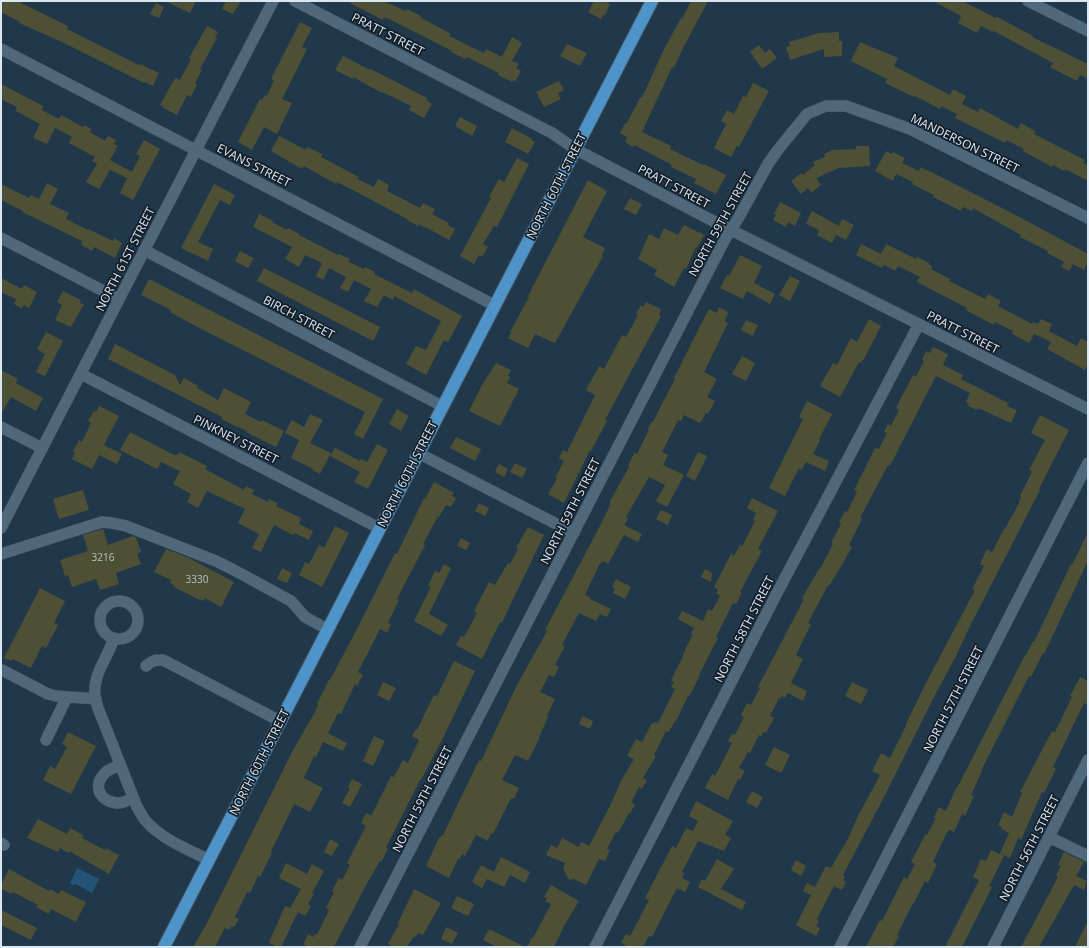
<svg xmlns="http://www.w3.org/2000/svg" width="1089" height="948" viewBox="0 0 1089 948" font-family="'Open Sans',sans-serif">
<rect width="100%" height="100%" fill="#21384b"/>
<path fill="#235478" d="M77 868 99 879 92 893 76 884 73 885 70 883Z"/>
<path fill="#4d5034" d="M1 1H17L68 26 67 29 139 65 140 64 159 73 153 86 145 82 144 83 60 41 19 23 20 22 1 12Z
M165 1H196L190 13Z
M226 1H241L233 14 222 9Z
M346 1H383L406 11 407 9 421 16 420 17 451 34 449 36 484 53 486 49 502 57 512 37 522 43 512 61 519 64 516 68 521 71 515 82 513 80 512 82 498 75 499 73 467 57 466 59 451 52 452 51 391 20 384 17 383 20Z
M594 1H605L610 4 605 15H603L601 19 588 12Z
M691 1H708L682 50 674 68 672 67 642 132 671 146 670 149 703 165 704 164 726 175 716 194 694 183 696 179 671 167 672 165 634 145 633 147 625 142 627 137 620 133 625 123 626 124 630 117 640 98H641L644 93 664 49 681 18 682 19Z
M933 1H962L996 18 997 17 1033 36 1032 37 1088 64V79L1080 75 1077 81 1050 67 1053 63 994 31 993 32 981 26 977 33 958 23 961 16Z
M156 3 164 7 159 18 150 14Z
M300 22 312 28 302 47 307 49 282 99 292 103 277 134 264 127 252 150 238 142 260 99 262 100 265 95 267 96 274 80 271 79Z
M207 26 218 32 215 37 217 38 200 69 202 70 195 83 197 84 191 97 187 95 177 115 162 107 163 106 160 105 175 78 180 80 191 59 189 58Z
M839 32V41H842V56L824 57V49L790 60 786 47 790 46 789 42 819 33Z
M860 42 898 58 894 66 950 95 953 89 966 96 962 104 978 112 980 108 1018 129 1021 123 1035 131 1034 134 1085 160 1083 163 1088 165V181L1065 169 1064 171 1053 165 1052 167 1023 151 1024 149 1006 140 1005 143 955 118 957 114 941 106 940 109 915 96 914 97 885 83 887 79 851 61Z
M567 44 587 53 580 66 560 56Z
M759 45 765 53 770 49 777 58 762 69 750 52Z
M343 56 370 70 371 69 427 98 426 100 432 104 424 118 409 110 411 106 382 92V93L353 77V79L335 70Z
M559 81 564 90 558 93 561 99 544 107 536 92Z
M753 83 769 91 739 147 737 146 731 157 714 148 726 124 721 121 727 110 734 114 743 96 746 97Z
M1 84 43 106 42 110 59 119 61 115 83 127 84 125 92 129 90 132 105 141 108 136 116 140 114 144 118 146 110 160 132 172 140 156 136 154 144 140 160 149 133 200 120 193 127 178 110 170 99 189 86 182 97 164 92 161 95 157 69 143 72 137 55 128 47 144 33 138 40 124 16 111 17 107 1 99Z
M460 117 477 126 472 136 455 126Z
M512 128 532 139 531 140 535 142 528 154 505 142Z
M279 136 306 150 307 147 322 154 321 157 359 177 357 179 374 187 378 179 389 185 387 191 420 208 423 203 435 209 432 214 449 223 448 225 455 229 449 240 425 227V228L419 224 418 226 407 220V219L370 199 337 182 336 184 304 166 302 169 271 151Z
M856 146H869L870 166 839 168 816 178 821 185 811 193 808 188 801 194 791 181 801 173 803 175 815 165 813 162 825 157 824 154 832 150 856 149Z
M886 151 892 154 893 152 905 158 902 163 919 171 920 167 931 172 1006 210 1088 254V262L1084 270 1073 264 1069 271 1061 267 1064 262 1047 253 1048 251 1020 237 1021 235 973 208 972 211 963 207 961 211 933 197 934 195 912 184 913 182 896 174 893 181 875 171Z
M517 158 529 164 497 227 494 226 483 244 488 247 482 257 479 255 474 264 460 256 491 198 489 197 499 179 504 182Z
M588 180 607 191 583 237 605 248 602 256H603L555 343 535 334 528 348 508 338 511 333 510 332 529 297 528 296Z
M47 183 58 189 50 204 69 213 66 219 88 230V229L113 241 114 238 122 243 115 258 94 247 92 251 81 245 82 241 22 212 23 211 1 200V184L29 198 31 195 39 199Z
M214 184 235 195 230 205 220 200 198 242 213 249 208 261 181 248Z
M630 198 642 204 636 215 624 209Z
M780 202 801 213 795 226 788 222 786 227 773 220 776 215 774 214Z
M812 211 839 226 842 219 854 225 846 240 836 235 832 243 817 235 819 230 806 224Z
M259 214 273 221 272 222 287 230 288 228 299 234V235L338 255 339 254 350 259 349 262 364 269 365 267 375 272 374 274 412 293 414 289 462 316 448 342 444 340 426 375 406 364 416 346 426 350 441 321 394 296 393 300 384 295 377 307 364 301 371 289 354 280 348 292 340 288 346 277 329 268 323 280 316 276 322 263 305 255 299 267 285 259 292 247 253 227Z
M684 225 704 235 697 248 696 247 686 269 684 268 674 287 654 275 657 270 638 259 649 234 659 239 664 228 678 235Z
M861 244 881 254 886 244 916 259 917 257 929 263V264L932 266 931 269 950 279 949 281 985 299 988 294 1001 301 998 306 1032 324 1033 322 1038 324 1041 319 1052 324 1049 331 1077 346 1081 338 1088 342V364L1085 370 1047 349 1051 342 1034 334 1029 343 1012 334 1013 331 995 322 994 325 966 310 967 308 917 282 920 277 898 266 895 271 884 265 882 268 856 255Z
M240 251 254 258 248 268 235 261Z
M740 255 762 266 754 283 775 294 770 304 747 291 743 299 720 288 727 275 729 276Z
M264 268 380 327 373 341 257 281Z
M790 276 800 281 790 301 779 295Z
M1 278 22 289 24 285 37 292 29 308 24 305 22 309 14 304 16 299 1 292Z
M149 279 383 399 363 439 354 434 365 412 201 329 170 312 171 310 141 295Z
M63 291 81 300 80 303 84 304 71 327 55 320 62 305 57 302Z
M646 302 661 309 659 315 661 316 605 420 607 421 591 451 590 450 564 503 548 494 557 479 555 478 564 461 559 458 563 450 567 452 595 395 586 390 599 366 604 369 622 335 626 337 638 315 636 314 641 305 643 307Z
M719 307 728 312 725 322 728 323 704 372 717 379 707 397 715 401 708 414 706 413 700 423 684 415 681 421 678 420 662 452 668 455 663 465 684 475 673 496 667 507 656 501 665 485 649 477 626 517 628 519 624 525 642 534 638 542 624 535 608 564 603 561 599 565 585 595 591 598 590 599 611 609 607 617 600 614 596 621 579 613 562 645 565 646 555 665 559 667 554 677 549 675 540 692 555 699 547 716 548 717 539 737H540L528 761 515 755 502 780 519 788 514 799 511 798 493 834 491 833 488 841 476 835 465 856 462 854 460 859H458L449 878 426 866 439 838 443 835 454 812 479 760 481 761 517 685 547 631 545 630 602 522 611 503H609L629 467 628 466 634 453 637 454 649 430 648 429 652 421 653 422 664 400 675 379 674 378 700 326 709 309 717 313Z
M869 319 881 326 864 359 861 363 859 362 840 397 820 386 833 363 837 365 851 338 857 342Z
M746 320 758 325 753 336 741 330Z
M46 332 63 341 45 376 36 372 45 354 37 349Z
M115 344 175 375 180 385 184 378 198 386 197 388 218 400 224 388 251 402 245 414 261 422 262 420 284 431 276 447 246 432 247 431 225 421 222 419V417L108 359Z
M933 347 948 354 943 365 963 375 961 379 1008 403 1007 406 1017 410 1011 423 978 408 977 410 968 406 969 404 966 402 970 393 936 376 896 454 890 466 888 465 860 518 862 519 849 545 852 547 843 563 829 586 828 585 808 623 811 624 796 655 803 659 791 683 807 691 803 701 788 693 785 698 782 696 780 699 779 698 770 716 774 718 766 733 763 732 761 736 759 735 750 753 748 752 739 768 745 771 740 780 738 779 728 800 705 788 712 774 715 776 732 743 728 741 732 734 735 735 744 717 741 715 747 703 751 705 760 688 758 687 804 599 802 598 819 569H820L833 544 831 543 841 524 839 522 845 511 847 512 857 492 854 490 875 448 879 449 887 433 884 432 888 424 891 426 899 410 896 408 901 398 913 375 916 377 924 361 922 360 926 351 930 353Z
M742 356 755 363 746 381 732 374Z
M496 363 511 370 508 376 510 377 507 383 519 389 500 426 469 411 482 385Z
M1 370 18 379 16 383 43 398 36 411 11 397 1 414Z
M807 401 832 414 819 439 820 440 813 454 829 461 825 471 806 462 802 470 799 468 785 496 769 488 803 419 799 417Z
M99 406 119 416 104 445 122 454 117 464 99 455 92 469 72 459 75 452 73 451 79 440 82 442 91 423 88 421 94 411 96 412Z
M397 409 409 416 401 431 389 424Z
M310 414 323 420 310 443 331 453 320 474 312 470 313 469 291 458 299 440 285 433 292 420 304 427Z
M1040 415 1069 430 1039 489 1040 490 968 630 957 654 935 695 883 799 843 875 845 876 843 880 846 882 842 890 834 886 817 919 819 921 816 926 820 928 816 936 796 925 811 895 803 891 807 883 815 887 826 866 831 868 844 845H845L858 816 880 775 872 771 881 753 890 758 906 726H905L927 681 975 590 972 589 984 566 980 564 987 549 992 552 1004 529H1005L1020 501H1019L1021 497 1020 496 1032 472 1029 470 1045 440 1031 433Z
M130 432 174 455H178L179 452 207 466 205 469 244 490 246 486 254 490 252 494 268 502 269 499 277 503 276 506 301 518 299 524 313 531 309 540 294 533 293 535 274 525 261 552 252 548 259 534 238 523 245 509 207 491 198 508 187 502 191 494 173 484 180 471 161 462 157 469 120 450Z
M456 437 481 449 475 461 450 448Z
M377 444 388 450 368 489 354 482 360 472 330 456 335 448 360 461 361 459 367 462Z
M698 452 707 456 695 481 686 476Z
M515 463 527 469 522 478 510 472Z
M499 464 508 469 504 477 495 472Z
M434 482 454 493 452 496 456 498 451 507 446 505 439 517 438 516 423 544 425 545 397 599 399 600 388 623 391 624 387 633 380 629 358 672 363 675 357 686 355 684 341 714 338 713 328 733 347 743 343 751 323 742 316 757 314 756 304 778 323 788 310 812 294 804 271 852 272 853 260 877 258 876 250 893 247 892 235 917 239 919 234 927 231 926 229 930 225 928 215 947H193L206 925 292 752 315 712 318 705 317 704 329 680H330L359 625 395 553 397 554 424 498 425 499Z
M83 490 89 510 59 519 53 499Z
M752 498 778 511 758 549 762 551 740 592 742 593 736 604 733 603 716 637 718 638 699 675H700L692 691 689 696H688L676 721H675L669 732 666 731 654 755 656 756 643 778 647 780 642 789 639 787 631 803 635 804 630 814 629 813 618 833 616 832 607 849 610 850 605 861 599 859 586 885 574 879 569 880 563 868 565 863 546 855 551 845 557 848 562 838 579 847 581 842 589 846 610 806 622 779 634 759 627 756 636 739 642 742 652 723 654 724 655 722 658 723 675 689 671 687 674 682 671 680 684 654H683L693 634H691L694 628 678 619 682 611 703 621 708 609 712 611 720 596 716 593 718 590 714 587 731 554 734 556 740 545 742 546 755 521 753 520 756 513 747 508Z
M479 503 489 508 485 516 475 511Z
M661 510 672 515 668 525 656 519Z
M335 526 349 533 322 587 299 575 305 562 309 564 319 545 324 548Z
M528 527 544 535 508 610 502 623 500 622 482 659 456 645 461 636 464 637 477 613 474 611 486 588 489 582 495 585 508 563 510 564 518 549 516 548Z
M103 529 108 545 133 536 136 537 141 552 137 554 141 564 116 573 119 584 100 590 96 579 72 587 68 575 65 576 60 560 88 551 83 535Z
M1088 532V561L1044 654 1043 653 1031 677 1029 676 981 771H982L971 795 974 796 965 816 962 814 954 832 949 830 946 834 933 862 937 864 928 883 925 881 914 903H913L897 935 899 936 893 947H866L880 920 882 921 904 877 907 879 915 864 911 862 925 835H927L936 818 934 817 939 807 946 811 956 788H957L1025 655H1026L1033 641 1034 642 1071 564 1072 565Z
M461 538 470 543 466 550 457 546Z
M166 549 187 557 234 582 221 607 205 598 203 601 198 599 174 587 175 586 170 583 171 580 154 572Z
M444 564 451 568 429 614 448 625 441 636 414 621 431 587 428 586 435 571 439 573Z
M282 568 292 573 287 583 277 579Z
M705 569 712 573 711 582 701 577Z
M616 579 631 587 625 599 613 593 615 589 612 587Z
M40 588 65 601 54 623 58 625 46 648 42 646 31 668 13 659 12 661 4 658Z
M454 661 475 671 444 736 421 780H420L398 824 386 847 388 848 382 861H380L366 885 334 947H308L303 944 308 934 313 937 315 934 317 935 329 910 326 908 334 892 332 891 339 878 342 880 350 865 347 863 366 826 361 823 366 813 371 816 391 776 394 777 403 760 408 763 419 740 412 736 416 729 417 730 433 697 435 695 437 696Z
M1080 677 1088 681V705L1084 703 1053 767 1056 769 1044 793 1042 792 1021 840 1018 838 1010 858 1000 854 1009 833 1001 829 1002 827 998 825 1004 812 1012 817 1022 793 1020 792 1052 731 1055 732 1072 697 1070 696Z
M383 682 396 688 389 701 377 695Z
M852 682 868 690 861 704 845 696Z
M582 716 593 721 590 729 579 724Z
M68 732 96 746 71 794 43 780 50 766 55 769 67 747 62 744Z
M374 736 385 741 373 766 363 761Z
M774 747 790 755 781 773 765 765Z
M352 779 362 784 350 807 342 803 350 788 348 787Z
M752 791 763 797 757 808 746 802Z
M696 801 733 821 725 835 731 838 724 851 698 841 682 872 684 873 682 878 690 882 685 892 677 888 652 937 649 936 643 947H624L625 945 621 942 626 934 630 936 637 923 649 900 645 898 672 846 676 848 686 828 693 831 698 821 689 816Z
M38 819 67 834 70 828 83 835 82 838 105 850 106 848 119 855 109 874 69 851V853L60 848 58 852 27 838Z
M330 839 339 844 332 856 324 852Z
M991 850 1004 856 989 886 992 887 962 947H945L979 880 973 877 981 859 986 861Z
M1064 852 1084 862 1076 876 1087 881 1084 890 1074 885 1039 947H1021L1058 877 1056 875 1061 866 1058 865Z
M501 857 530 872 525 883 510 875 504 887 487 879 482 888 472 882 481 865 494 872Z
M717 859 734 869 721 889 746 902 742 910 698 887 702 879 705 881Z
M796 860 806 866 801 876 791 870Z
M286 863 307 874 312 864 324 871 312 893 314 894 308 904 311 906 305 916 298 912 281 947H278L269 943 270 940 285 906 290 908 301 889 279 878Z
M9 869 49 891 50 889 59 894 61 890 86 902 76 922 51 909 49 914 36 907 38 905 13 892 12 894 1 889V885Z
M551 885 579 901 564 926 554 947H527L532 937 533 938 551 904 545 901 547 899 544 897Z
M414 889 441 903 423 935 418 933 416 937 414 936 407 947H394L388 944 399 924 398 923Z
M457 896 474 904 468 916 451 908Z
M1 910 37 928 31 940 1 925Z
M1088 921V947H1075Z
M446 927 458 933 452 944 441 939Z
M489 929 525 947H497L483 940Z"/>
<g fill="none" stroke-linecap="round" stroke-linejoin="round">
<defs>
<path id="minor" d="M295 1 552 133 575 149 717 223 1088 409
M1028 1 1088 31
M1 49 494 305
M1 238 119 299
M144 250 442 406
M81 374 379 528
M1 427 42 448
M418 453 574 533
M1 528 273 1
M1 554 102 522 112 523 126 526 216 561 234 570 291 601 305 617 327 629
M100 620a19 19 0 1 1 38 0a19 19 0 1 1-38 0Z
M114 638C108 657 92 676 95 696 95 700 97 704 98 708L137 807C140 812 142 816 145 820 161 839 187 849 209 860
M146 666C152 660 156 660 163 660L280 721
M2 670 48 694 56 696 96 699
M46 740 67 697
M120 765C115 768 108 769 104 774 92 787 101 803 119 803 123 803 129 800 133 798
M1049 837 1088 856
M1 843 4 845
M360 947 725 239 739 217 768 164 777 151 807 114 826 106H846L910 129 1088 218
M595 947 776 595 919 324
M840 947 1088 463
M993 947 1088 760"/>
<path id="major" d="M164 947 652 1"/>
</defs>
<use href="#minor" stroke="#3f5363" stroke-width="12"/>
<use href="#major" stroke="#3f5363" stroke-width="14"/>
<use href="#minor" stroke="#50687c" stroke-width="11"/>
<use href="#major" stroke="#4f94c8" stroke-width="12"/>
</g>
<g text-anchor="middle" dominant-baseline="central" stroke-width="3.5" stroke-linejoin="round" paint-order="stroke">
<g font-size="10" fill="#b7c2c4">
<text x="103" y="557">3216</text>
<text x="197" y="579">3330</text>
</g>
<g font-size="12" fill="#dae8f4" stroke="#141e27">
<text transform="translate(388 34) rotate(27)">PRATT STREET</text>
<text transform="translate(965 143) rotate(26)">MANDERSON STREET</text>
<text transform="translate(254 165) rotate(27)">EVANS STREET</text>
<text transform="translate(556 186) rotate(-63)">NORTH 60TH STREET</text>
<text transform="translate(674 186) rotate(28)">PRATT STREET</text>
<text transform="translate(720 224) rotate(-61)">NORTH 59TH STREET</text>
<text transform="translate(125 259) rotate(-63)">NORTH 61ST STREET</text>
<text transform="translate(299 317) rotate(28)">BIRCH STREET</text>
<text transform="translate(963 332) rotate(27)">PRATT STREET</text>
<text transform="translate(236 439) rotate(27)">PINKNEY STREET</text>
<text transform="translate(407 474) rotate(-63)">NORTH 60TH STREET</text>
<text transform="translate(570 511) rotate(-63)">NORTH 59TH STREET</text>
<text transform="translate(744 629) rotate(-63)">NORTH 58TH STREET</text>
<text transform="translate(953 699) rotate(-63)">NORTH 57TH STREET</text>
<text transform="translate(259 762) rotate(-63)">NORTH 60TH STREET</text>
<text transform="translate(422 799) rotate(-63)">NORTH 59TH STREET</text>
<text transform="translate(1029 848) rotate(-63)">NORTH 56TH STREET</text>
</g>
</g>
<rect width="1089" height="948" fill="none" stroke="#dae8f4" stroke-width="4"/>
</svg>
